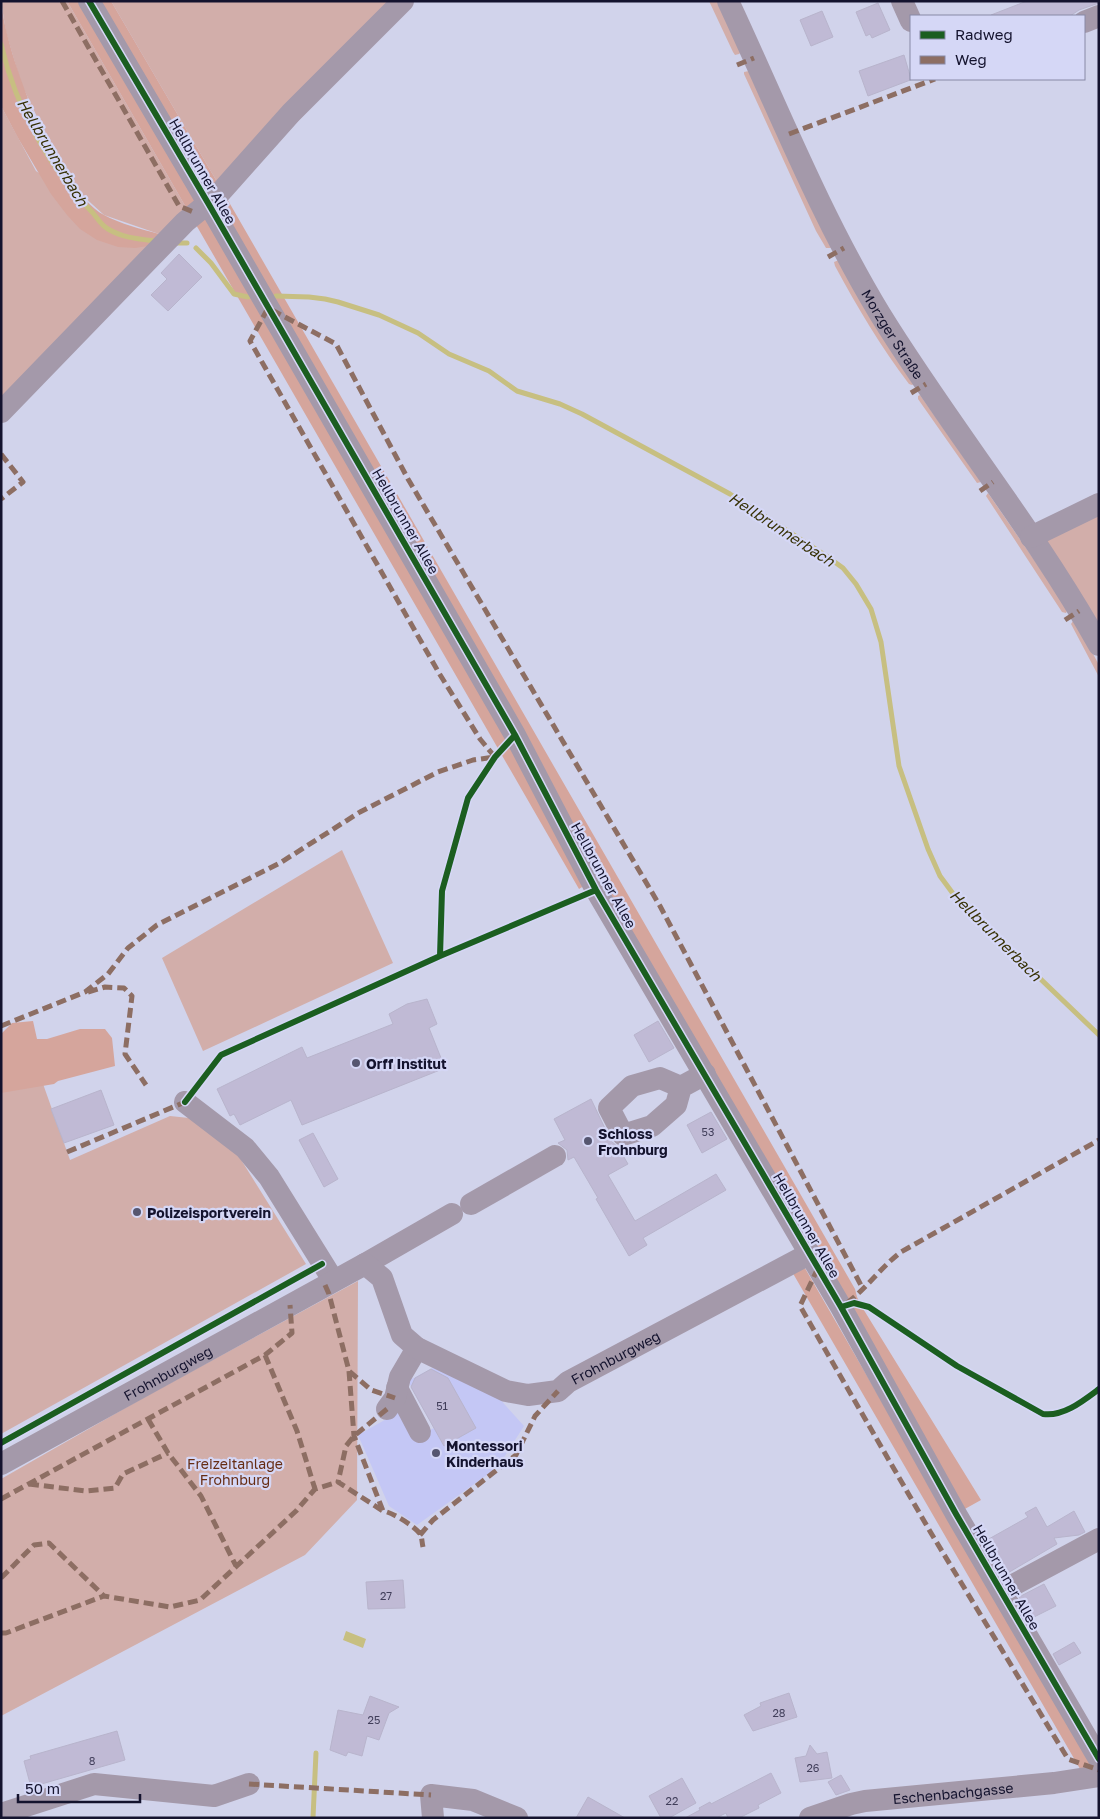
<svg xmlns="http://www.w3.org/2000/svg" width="1100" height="1819" viewBox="0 0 1100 1819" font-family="'Golos Text',sans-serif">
<rect width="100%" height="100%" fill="#d1d3eb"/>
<path fill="#c4c7f5" d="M440 1364 498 1397 524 1426 498 1467 417 1525 389 1506 358 1435 399 1412 413 1439 434 1428 408 1381Z"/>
<path fill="#d2aeaa" d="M1 1H67L195 223 159 234 104 215 81 194 50 144 21 83 6 32Z
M111 1H412L226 197Z
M709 1H718L741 52 739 54 735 55 733 52Z
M749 71 831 248H826L816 231 744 74V72Z
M1 106 36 171 148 246 1 404Z
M839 260 914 384 912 385 909 384C881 347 857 307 835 266L834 262Z
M920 395 981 482 977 483 918 399V396Z
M988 493 1068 609 1066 613 1062 612 986 496Z
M1099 502V626L1036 528Z
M1073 621 1084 637 1099 665V677L1071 624Z
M342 850 393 963 203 1051 162 958Z
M31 1050 70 1160 170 1116 189 1118 235 1150 306 1264 1 1434V1067Z
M358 1281 357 1500 305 1555 1 1716V1479L141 1399Z"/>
<path fill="#d5a59c" d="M1 1C6 55 56 188 104 215 121 224 141 229 159 234L148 246 135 248 118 247 97 240 80 229 67 215 51 194 18 138 1 106Z
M67 1H82L590 882 579 889Z
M93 1H111L226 197 855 1289 857 1297 862 1307 981 1500 963 1510Z
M33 1021 37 1039H47L80 1029H105L112 1038 115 1066 58 1081 54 1084 1 1093V1034L12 1023Z
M802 1263 1094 1770 1083 1774 791 1270Z"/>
<path fill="#c7bf81" d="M346 1631 366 1639 363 1648 343 1640Z"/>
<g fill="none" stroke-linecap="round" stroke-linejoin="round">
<path stroke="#c7bf81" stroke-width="5" d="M1 44C15 105 49 169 93 213 98 219 101 225 108 229 123 238 139 239 156 241
M174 243H187
M196 248 211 263 234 294 248 297
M276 296 309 297 325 299 338 302 379 315 418 333 449 354 489 371 517 391 560 404 582 414 730 494 825 555 843 568 856 584 871 609 881 642 899 766 928 849 940 876 957 899 1099 1035
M313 1818 316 1753"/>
</g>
<path fill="#c0bad5" stroke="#b8b4cc" d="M1027 1H1099V3L1079 10 1070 16H991V15Z
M878 3 890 30 872 38 870 34 866 36 856 12Z
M822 11 833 37 811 46 800 20Z
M904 55 911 79H913L868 96 859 71Z
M179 254 202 277 168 311 151 295 167 279 161 273Z
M427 999 437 1024 429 1028 445 1068 302 1125 291 1100 240 1125 234 1114 230 1116 217 1089 302 1047 307 1058 393 1024 389 1014 407 1004Z
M658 1021 674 1048 649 1062 634 1035Z
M101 1090 114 1125 64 1143 51 1109Z
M591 1099 611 1141 618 1147 628 1164 608 1175 635 1221 716 1174 726 1190 643 1238 647 1245 629 1256 596 1199 598 1198 574 1157 568 1160 567 1150 558 1143 565 1140 554 1119Z
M711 1112 727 1139 702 1153 687 1125Z
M313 1133 338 1179 324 1187 299 1140Z
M431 1369 448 1378 476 1428 444 1446 411 1387 415 1378Z
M1036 1507 1047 1527 1074 1511 1085 1532 1079 1535 1054 1538 1057 1544 1006 1574 987 1540 1028 1517 1025 1513Z
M403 1580 405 1608 368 1609 366 1582Z
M1044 1584 1056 1606 1032 1618 1019 1597Z
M1074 1642 1081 1653 1059 1665 1053 1654Z
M789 1693 797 1717 753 1731 744 1715 761 1706 760 1703Z
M370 1696 399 1707 389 1713 379 1740 367 1736 362 1756 348 1752 346 1756 330 1750 338 1710 363 1715Z
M117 1731 125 1760 31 1787 24 1761 31 1759 30 1756Z
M810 1745 817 1754 827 1752 832 1778 800 1782 795 1758 806 1756Z
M771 1773 781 1793 758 1805 759 1808 739 1818H728L726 1813 718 1817V1818H685L700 1810 699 1808 710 1802 711 1804Z
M841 1775 850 1790 836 1795 828 1782Z
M682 1778 696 1803 669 1818H661L649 1796Z
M588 1797 625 1818H576Z"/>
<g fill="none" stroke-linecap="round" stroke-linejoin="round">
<path stroke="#9f98a8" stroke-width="3" stroke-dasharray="2.5 4" stroke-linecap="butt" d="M862 1305 869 1307C914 1337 958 1366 1004 1393 1018 1400 1036 1416 1052 1415 1069 1413 1085 1399 1099 1389"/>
<g stroke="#a499aa" stroke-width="22">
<path d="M89 1 208 203 515 735 596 890 841 1307 956 1514 1099 1759"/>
<path id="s1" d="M728 1C777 106 820 215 880 314 949 426 1034 529 1099 645"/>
<path d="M902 1 911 21"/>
<path d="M1084 22 1099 16"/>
<path d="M1 412 185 222 218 195 291 113 403 1"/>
<path d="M1031 537 1099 504"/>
<path d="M681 1087 676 1105 652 1126 623 1135 609 1108 632 1086 660 1078 681 1087 705 1074"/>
<path d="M185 1102 245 1148 269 1177 333 1280"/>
<path d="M471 1204 555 1156"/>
<path d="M365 1264 452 1214"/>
<path d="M397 1388 420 1432"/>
<path d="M387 1409 395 1398 400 1377 417 1348"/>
<path id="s2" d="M1 1464 365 1264 382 1278 402 1335 417 1348 506 1391 528 1395 558 1391 568 1382 809 1254"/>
<path d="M1002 1591 1099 1539"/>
<path d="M1 1814 94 1784 214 1796 249 1784"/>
<path d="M433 1818 431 1795 473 1800 517 1818"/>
<path id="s3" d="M810 1818 851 1804 865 1801 1054 1783 1099 1776"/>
</g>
<path stroke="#8d6e63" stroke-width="5" stroke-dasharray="10 5" stroke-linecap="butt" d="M62 1 179 206 196 213
M737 65 754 58
M789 134 935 79
M828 257 844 248
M911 393 926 384
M1 454 23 482 1 499
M980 491 993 482
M1065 620 1079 611
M495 757 480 739 439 673 250 341 268 308 336 344 408 479 660 906 863 1289
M88 992 105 987 124 988 132 996 125 1054 146 1085
M1 1026 85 992 108 974 128 948 157 925 280 863 360 812 438 772 473 760 495 757
M67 1152 185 1102 188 1099
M818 1268 800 1306 931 1533 1068 1759 1099 1770
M325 1285 329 1294 349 1371 371 1390 395 1398
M847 1303C867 1288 881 1267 901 1252L1099 1140
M265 1355 297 1431 315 1489
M349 1371 354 1436 383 1511
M387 1409 354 1436 346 1446 338 1482 383 1511C392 1512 416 1527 421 1535 422 1539 422 1543 423 1547
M148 1419 168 1453 201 1496 236 1566
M29 1484 86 1491 115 1488 123 1474 168 1453
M1 1499 265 1355 292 1333 290 1305
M420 1535 433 1520 516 1455 535 1416 558 1391
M1 1578 34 1545 49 1543 104 1596
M1 1633H6L104 1596 170 1607 200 1600 296 1511 315 1489 338 1482
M249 1784 431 1795"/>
<defs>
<path id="cycleway" d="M89 1 208 203 515 735 596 890 841 1307 956 1514 1099 1759
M440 956 442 891 468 798 495 757 515 735
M185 1102 221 1055 440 956 596 890
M841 1307 854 1303 869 1307 957 1366 1043 1414C1063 1417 1083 1401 1099 1389
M1 1443 322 1264"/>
</defs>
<use href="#cycleway" stroke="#d5d7f6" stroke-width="9"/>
<use href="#cycleway" stroke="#1b5e20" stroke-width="6"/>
</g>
<g fill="#565670" stroke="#d5d7f6" stroke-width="2">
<circle cx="356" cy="1063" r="5"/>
<circle cx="588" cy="1141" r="5"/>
<circle cx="137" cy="1212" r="5"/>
<circle cx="436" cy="1453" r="5"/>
</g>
<g text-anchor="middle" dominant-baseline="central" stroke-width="4.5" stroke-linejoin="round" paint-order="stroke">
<g font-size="11" fill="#413e5a">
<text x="708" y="1131">53</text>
<text x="442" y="1405">51</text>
<text x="386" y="1595">27</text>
<text x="779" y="1712">28</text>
<text x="374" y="1719">25</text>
<text x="92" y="1760">8</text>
<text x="813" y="1767">26</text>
<text x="672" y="1800">22</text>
</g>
<g font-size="14" fill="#14132e" stroke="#d5d7f6">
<text transform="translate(203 171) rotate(60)">Hellbrunner Allee</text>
<text stroke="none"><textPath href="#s1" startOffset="372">Morzger Straße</textPath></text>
<text transform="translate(406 521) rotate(60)">Hellbrunner Allee</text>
<text transform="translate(604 875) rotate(61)">Hellbrunner Allee</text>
<text transform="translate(807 1225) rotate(60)">Hellbrunner Allee</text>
<text stroke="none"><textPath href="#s2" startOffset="736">Frohnburgweg</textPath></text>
<text stroke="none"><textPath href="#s2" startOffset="190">Frohnburgweg</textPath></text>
<text transform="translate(1007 1577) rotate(60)">Hellbrunner Allee</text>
<text stroke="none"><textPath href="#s3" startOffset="146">Eschenbachgasse</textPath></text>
</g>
<g font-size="14" font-weight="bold" fill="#14132e" stroke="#d5d7f6" text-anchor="start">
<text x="366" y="1063">Orff Institut</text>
<text x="598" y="1133">Schloss<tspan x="598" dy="16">Frohnburg</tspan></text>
<text x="147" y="1212">Polizeisportverein</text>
<text x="446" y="1445">Montessori<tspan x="446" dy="16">Kinderhaus</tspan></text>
</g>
<g font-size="14" fill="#662c13" stroke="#d5d7f6">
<text x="235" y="1463">Freizeitanlage<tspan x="235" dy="16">Frohnburg</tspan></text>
</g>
<g font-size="15" font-style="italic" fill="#373105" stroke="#d5d7f6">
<text transform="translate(53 152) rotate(59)">Hellbrunnerbach</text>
<text transform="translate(782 529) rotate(33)">Hellbrunnerbach</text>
<text transform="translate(996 935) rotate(45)">Hellbrunnerbach</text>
</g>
</g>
<rect width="1100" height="1819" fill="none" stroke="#14132e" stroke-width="5"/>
<rect x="910" y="15" width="175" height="65" fill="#d5d7f6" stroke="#8889a6"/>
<rect x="920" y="31" width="25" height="8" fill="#1b5e20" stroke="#8889a6"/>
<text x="955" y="40" font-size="15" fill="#14132e">Radweg</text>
<rect x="920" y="56" width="25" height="8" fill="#8d6e63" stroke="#8889a6"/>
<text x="955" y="65" font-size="15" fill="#14132e">Weg</text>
<path d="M18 1794v8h122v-8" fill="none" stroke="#14132e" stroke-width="2.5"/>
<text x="25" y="1794" font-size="15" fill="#14132e" stroke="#d5d7f6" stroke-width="4" paint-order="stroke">50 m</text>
</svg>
